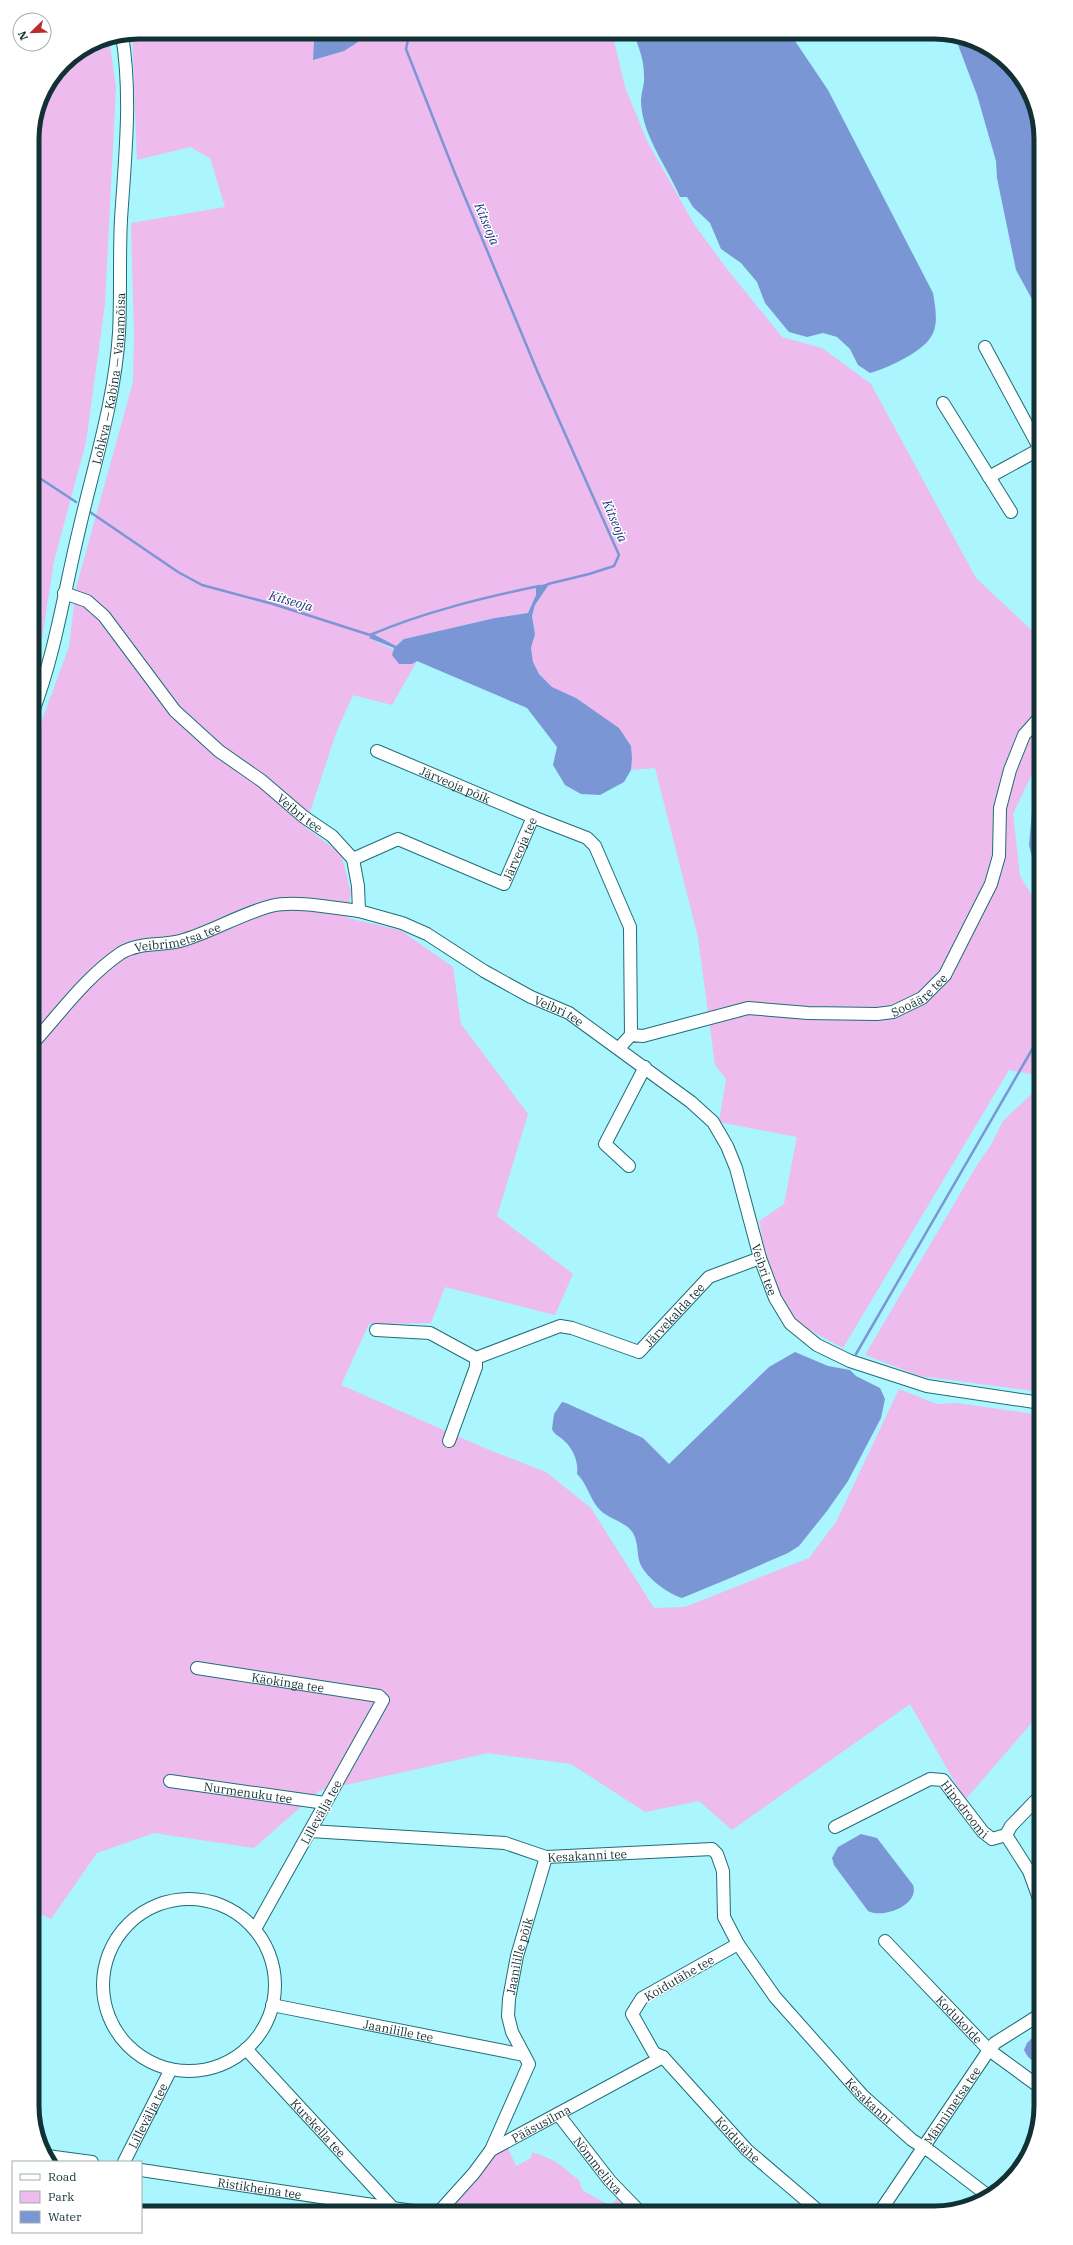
<svg xmlns="http://www.w3.org/2000/svg" width="1073" height="2245" viewBox="0 0 1073 2245" font-family="'IBM Plex Serif',serif">
<rect width="100%" height="100%" fill="#aaf5fe"/>
<path fill="#edbbed" d="M139 32H612L625 87 647 141 694 224 727 269 782 337 822 348 871 384 976 578 1041 639V755L1013 814 1020 876 1041 910V1076L1009 1070 843 1348C828 1340 811 1332 798 1321 769 1299 766 1254 759 1221L784 1204 797 1137 719 1122 726 1079 715 1065 698 937 655 768 631 770 632 759 576 698 552 687 539 674 533 662 531 648 535 634 532 616 535 605 549 584 536 595 528 613 495 618 404 639 396 646 369 638 417 661 392 705 353 695 336 733 305 827 341 854 351 892 347 918 400 930 453 967 461 1024 528 1114 497 1216 573 1274 555 1315 445 1287 431 1323 369 1324 341 1385 489 1450 546 1472 591 1508 654 1608 685 1607 809 1558 836 1522 899 1389 937 1404 957 1403 1041 1415V1712L965 1800 910 1704 732 1830 699 1801 645 1812 571 1764 488 1753 319 1791 254 1848 154 1833 97 1853 51 1919 32 1910V747L69 647 76 588 133 382 134 334 131 223 225 207 210 158 190 147 137 160 132 33Z
M109 38 116 88 105 304 86 442 54 561 37 670 32 682V132C35 121 36 109 40 99 49 74 83 43 109 38Z
M1041 1085V1392L920 1376 865 1355 977 1165 991 1145 1003 1121Z
M507 2146 516 2166 531 2158 532 2152C543 2156 555 2160 564 2168 569 2172 573 2176 579 2180L582 2190 585 2192 611 2206 622 2192 641 2213H472L450 2204 495 2152Z"/>
<path fill="#7b96d5" d="M336 32H353L358 42 344 51 313 60 314 41Z
M633 32H789L828 90 933 293C939 327 938 339 907 357 894 364 884 369 870 373L858 365 850 349 837 337 823 333 807 337 789 332 765 303 757 282 741 263 721 249 710 223 693 207 687 197H680C667 166 642 136 641 101 641 95 643 88 644 82 645 63 640 50 633 32Z
M955 37 999 54 1033 98 1041 139V305L1033 301 1016 270 997 178 996 161 977 95Z
M550 583 535 605 532 616 535 634 531 648 533 662 539 674 552 687 576 698 619 728 631 746 632 759 631 770 624 782 600 795 581 794 565 785 553 765 557 747 527 708 417 661 412 664H399L392 655 394 648 369 638 373 634 396 646 404 639 495 618 528 613 536 595V586Z
M1041 779V893L1029 845 1034 789Z
M795 1352 828 1366 850 1370 856 1376 880 1388 885 1399 881 1418 848 1481 827 1511 799 1546 788 1553 728 1579 682 1598C668 1594 642 1575 639 1560 637 1551 638 1542 633 1533 625 1521 610 1520 600 1510 590 1500 587 1483 577 1474 579 1461 572 1446 561 1438 557 1435 554 1434 552 1429L554 1414 562 1402 566 1403 643 1438 669 1464 769 1367Z
M861 1834 877 1838 913 1885C920 1905 883 1919 868 1911L834 1865 832 1858 838 1847Z
M1041 2029V2063C1033 2063 1027 2057 1024 2050L1027 2043Z"/>
<g fill="none" stroke-linecap="round" stroke-linejoin="round">
<path stroke="#7b96d5" stroke-width="2.5" d="M414 32 409 35 406 49 454 171 538 373 619 555 614 566 589 574 548 584
M32 473 76 502
M90 512 178 572 202 585 273 604 370 635C424 612 482 598 539 586
M856 1354 1041 1034"/>
<defs>
<g id="minor">
<path d="M985 347 1041 451"/>
<path d="M943 403 1011 512"/>
<path d="M989 477 1040 449"/>
<path id="s1" d="M64 593 87 601 104 616 175 711 219 751 262 781 304 817 332 836 353 859 358 886 359 911 402 923 427 934 484 971 531 997 569 1013 691 1102 713 1122 727 1146 736 1168 760 1258 775 1298 790 1323 817 1345 850 1361 927 1386 1041 1403"/>
<path id="s2" d="M32 714C55 655 64 592 79 530 94 465 115 399 119 333 121 295 119 257 121 219 125 158 132 96 122 35"/>
<path id="s3" d="M377 751 533 817"/>
<path id="s4" d="M353 859 398 839 504 884 533 817 587 838 595 846 630 927 631 1035"/>
<path id="s5" d="M32 1047 34 1042C61 1012 87 976 121 953 139 942 161 946 180 941 212 932 240 914 271 906 296 900 333 908 359 911"/>
<path id="s6" d="M619 1048 631 1035 643 1036 748 1008 808 1013 877 1014 893 1012 922 998 945 975 991 884 999 856 1000 808 1010 770 1024 735 1041 716"/>
<path d="M629 1166 605 1144 645 1067"/>
<path id="s7" d="M376 1330 430 1333 476 1358 560 1326 572 1328 639 1352 709 1277 760 1258"/>
<path d="M449 1441 476 1367V1358"/>
<path id="s8" d="M197 1668 379 1696 383 1700 255 1929"/>
<path id="s9" d="M170 1781 325 1803"/>
<path id="s10" d="M835 1827 930 1779 943 1780 983 1832 992 1839 1006 1835"/>
<path id="s11" d="M310 1831 505 1843 546 1857 712 1849 717 1854 723 1871 724 1917 738 1944 775 1997 863 2096 912 2140 931 2152 987 2195"/>
<path d="M1006 1835 1029 1871 1041 1904"/>
<path d="M1006 1835 1011 1826 1041 1795"/>
<circle cx="189" cy="1985" r="86"/>
<path id="s12" d="M885 1941 989 2050 1041 2088"/>
<path id="s13" d="M738 1944 642 1998 632 2014 654 2053 663 2057 747 2150 821 2213"/>
<path id="s14" d="M272 2005 524 2055"/>
<path id="s15" d="M246 2049 391 2206"/>
<path id="s16" d="M558 2114 610 2181 641 2213"/>
<path id="s17" d="M491 2150 529 2064 512 2032 508 2016 509 1999 517 1956 546 1857"/>
<path d="M47 2156 92 2162"/>
<path id="s18" d="M124 2162 169 2073 170 2069"/>
<path id="s19" d="M141 2170 426 2213"/>
<path id="s20" d="M438 2213 474 2173 491 2150 663 2057"/>
<path id="s21" d="M879 2213 989 2050 995 2043 1041 2014"/>
</g>
</defs>
<use href="#minor" stroke="#1f6d76" stroke-width="14"/>
<use href="#minor" stroke="#fff" stroke-width="12"/>
</g>
<g text-anchor="middle" dominant-baseline="central" stroke-width="3" stroke-linejoin="round" paint-order="stroke">
<g font-size="12" fill="#123135" stroke="#fff">
<text stroke="none"><textPath href="#s2" startOffset="345">Lohkva — Kabina — Vanamõisa</textPath></text>
<text stroke="none"><textPath href="#s3" startOffset="85">Järveoja põik</textPath></text>
<text stroke="none"><textPath href="#s1" startOffset="327">Veibri tee</textPath></text>
<text stroke="none"><textPath href="#s4" startOffset="203">Järveoja tee</textPath></text>
<text stroke="none"><textPath href="#s5" startOffset="189">Veibrimetsa tee</textPath></text>
<text stroke="none"><textPath href="#s6" startOffset="315">Sooääre tee</textPath></text>
<text stroke="none"><textPath href="#s1" startOffset="675">Veibri tee</textPath></text>
<text stroke="none"><textPath href="#s1" startOffset="1023">Veibri tee</textPath></text>
<text stroke="none"><textPath href="#s7" startOffset="331">Järvekalda tee</textPath></text>
<text stroke="none"><textPath href="#s8" startOffset="92">Käokinga tee</textPath></text>
<text stroke="none"><textPath href="#s9" startOffset="79">Nurmenuku tee</textPath></text>
<text stroke="none"><textPath href="#s10" startOffset="156">Hipodroomi</textPath></text>
<text transform="translate(321 1812) rotate(-61)">Lillevälja tee</text>
<text stroke="none"><textPath href="#s11" startOffset="280">Kesakanni tee</textPath></text>
<text stroke="none"><textPath href="#s17" startOffset="208">Jaanilille põik</textPath></text>
<text transform="translate(679 1978) rotate(-30)">Koidutähe tee</text>
<text stroke="none"><textPath href="#s12" startOffset="108">Kodukolde</textPath></text>
<text stroke="none"><textPath href="#s14" startOffset="129">Jaanilille tee</textPath></text>
<text stroke="none"><textPath href="#s11" startOffset="711">Kesakanni</textPath></text>
<text stroke="none"><textPath href="#s21" startOffset="130">Männimetsa tee</textPath></text>
<text stroke="none"><textPath href="#s18" startOffset="52">Lillevälja tee</textPath></text>
<text stroke="none"><textPath href="#s20" startOffset="139">Pääsusilma</textPath></text>
<text stroke="none"><textPath href="#s15" startOffset="107">Kurekella tee</textPath></text>
<text stroke="none"><textPath href="#s13" startOffset="295">Koidutähe</textPath></text>
<text stroke="none"><textPath href="#s16" startOffset="65">Nõmmeliiva</textPath></text>
<text stroke="none"><textPath href="#s19" startOffset="120">Ristikheina tee</textPath></text>
</g>
<g font-size="13" font-style="italic" fill="#1e3680" stroke="#fff">
<text transform="translate(487 224) rotate(67)">Kitseoja</text>
<text transform="translate(615 521) rotate(67)">Kitseoja</text>
<text transform="translate(291 601) rotate(16)">Kitseoja</text>
</g>
</g>
<path d="M0 0H1073V2245H0ZM139 39H934A100 100 0 0 1 1034 139V2106A100 100 0 0 1 934 2206H139A100 100 0 0 1 39 2106V139A100 100 0 0 1 139 39Z" fill="#fff" fill-rule="evenodd"/>
<path fill="none" stroke="#123135" stroke-width="5" d="M139 39H934A100 100 0 0 1 1034 139V2106A100 100 0 0 1 934 2206H139A100 100 0 0 1 39 2106V139A100 100 0 0 1 139 39Z"/>
<rect x="12" y="2161" width="130" height="72" fill="#ffffff" stroke="#a0adae"/>
<rect x="20" y="2174" width="20" height="6" fill="#ffffff" stroke="#a0adae"/>
<text x="48" y="2181" font-size="12" fill="#123135">Road</text>
<rect x="20" y="2191" width="20" height="12" fill="#edbbed" stroke="#a0adae"/>
<text x="48" y="2201" font-size="12" fill="#123135">Park</text>
<rect x="20" y="2211" width="20" height="12" fill="#7b96d5" stroke="#a0adae"/>
<text x="48" y="2221" font-size="12" fill="#123135">Water</text>
<g transform="translate(32 32) rotate(247)"><circle r="19" fill="#ffffff" stroke="#a0adae"/>
<path d="M0-3L7 15L0 10L-7 15Z" fill="#ba2b2b"/>
<text y="-6" font-size="11" font-weight="bold" text-anchor="middle" fill="#123135">N</text>
</g>
</svg>
